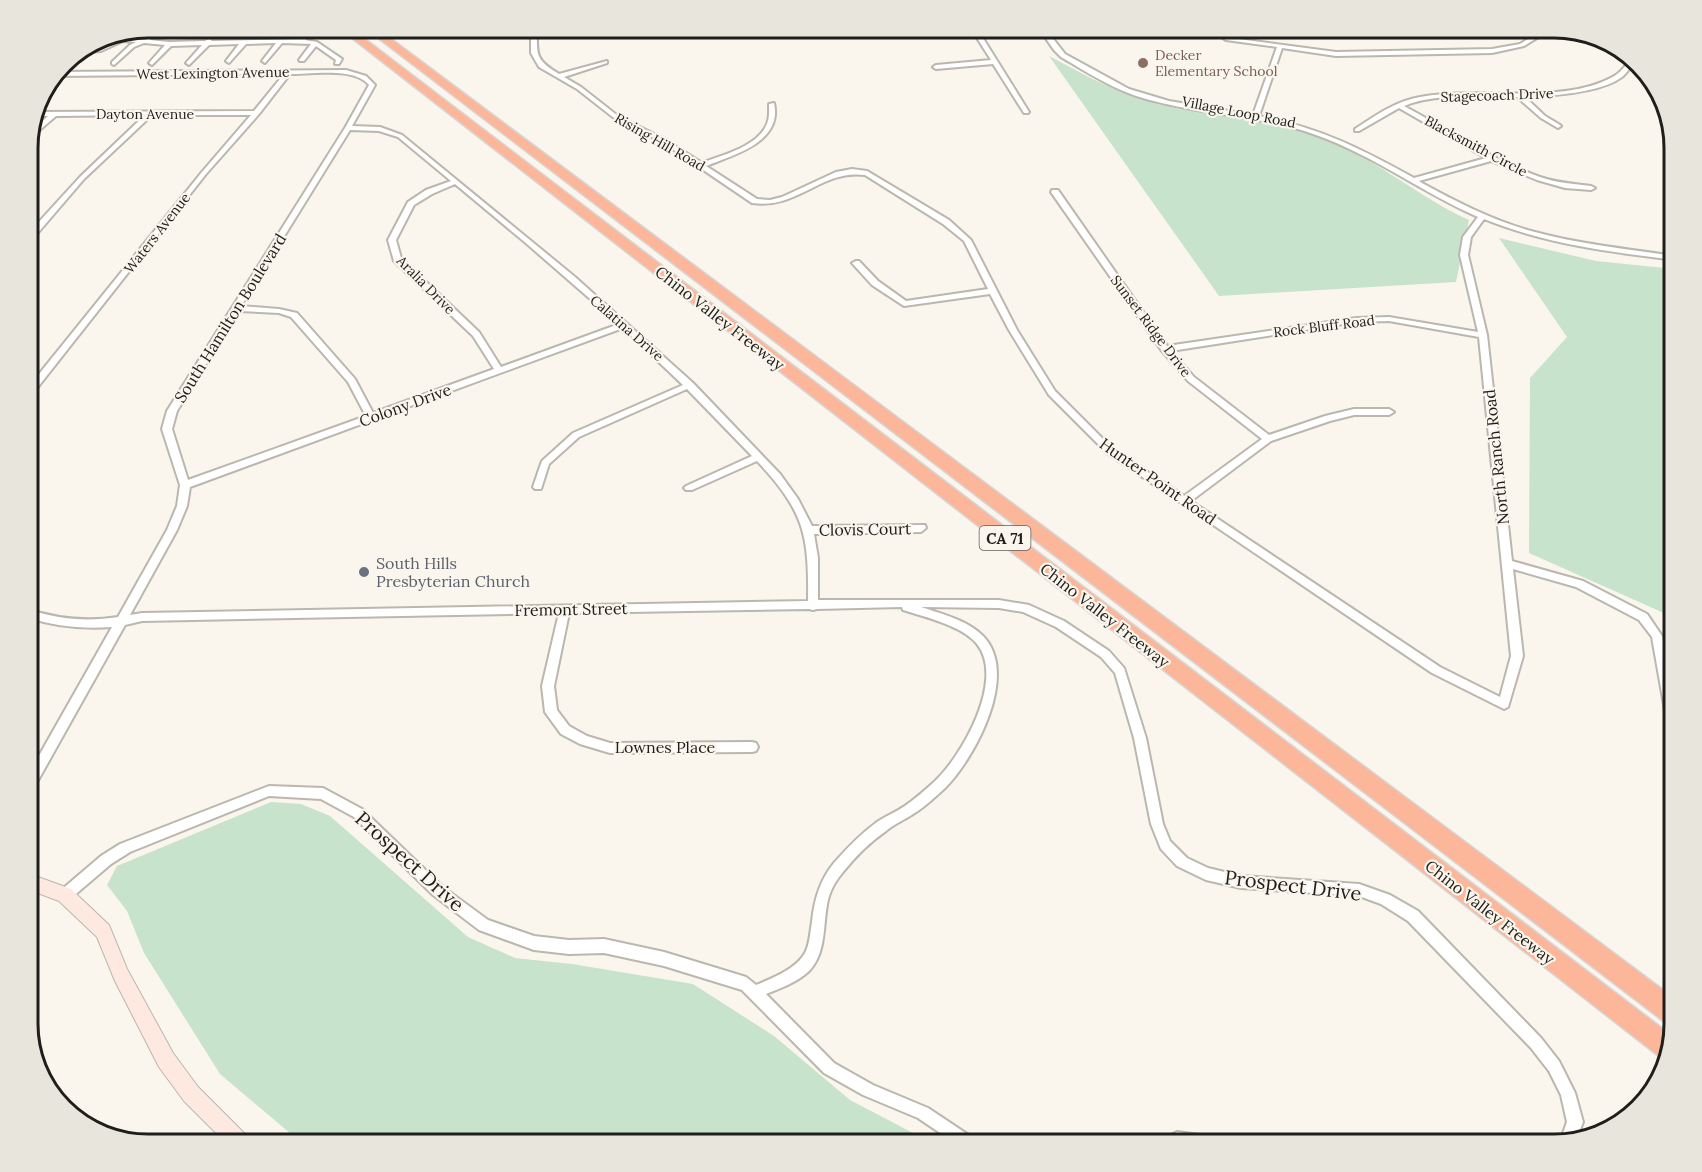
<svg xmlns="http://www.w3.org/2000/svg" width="1702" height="1172" viewBox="0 0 1702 1172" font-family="Lora,serif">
<rect width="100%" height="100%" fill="#faf6ed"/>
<path fill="#c8e3cc" d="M1273 27H1481C1460 34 1440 33 1417 34 1368 35 1322 34 1273 27Z
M1049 56C1087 76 1123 97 1166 106 1215 117 1266 118 1314 134 1371 154 1414 195 1469 220L1456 282 1219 296Z
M1499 238 1596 261 1675 269V618L1529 553 1530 378 1567 337Z
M271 802 301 804 330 816 468 937 515 958 572 964 693 984 774 1036 850 1100 936 1145H311L297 1139 220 1074 144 953 127 911 107 885 117 866Z"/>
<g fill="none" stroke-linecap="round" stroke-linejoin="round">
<defs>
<path id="street" d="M159 27H165L150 40 169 42 205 41 209 39 212 41 299 39 316 28 319 30 318 31 305 40 317 42 342 59 339 64H335L336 60 316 46 304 61H300L299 60 311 44 282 43 265 63 262 61 276 43 246 44 229 63 226 61 239 44 209 45 189 65 186 63 202 45 171 46 152 65 149 63 165 45 144 43 134 47 114 65 112 64V62L130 45 136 42 123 41 101 51 75 53 81 50 98 48 117 39 105 35 111 34 142 39Z
M246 27H280L277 29 221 31 219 34 176 35 173 33 176 31H221L223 28Z
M531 27H537C537 54 534 59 559 74L607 61V63L564 77 581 87 618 116 666 140 702 163C722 155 753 148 765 128 770 120 769 112 769 104L774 103C783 142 734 155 706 166L757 199 770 200 782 197 836 172 852 169 867 171 949 220 971 240 1017 330 1055 391 1113 449 1184 496 1262 439 1188 381 1162 351 1051 192 1052 190H1058L1167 346 1356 318 1389 317 1478 332 1460 255 1463 237 1478 217C1423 193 1373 155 1316 135 1261 115 1202 115 1146 99 1116 91 1088 73 1061 57L1054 50 1038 27H1044L1065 54 1129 89 1169 101 1253 115 1277 47 1226 40 1223 38 1224 37 1336 52 1492 49 1520 44 1536 34 1539 27H1545L1540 36 1524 46 1492 53 1336 56 1282 48 1259 116C1320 128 1360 148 1414 178L1486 158 1399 108 1359 131H1355V129C1376 115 1396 101 1420 97 1478 86 1566 106 1616 75 1622 71 1626 64 1632 59L1635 62C1631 66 1627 73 1622 77 1601 93 1551 96 1525 97L1545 116 1560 125 1561 126 1558 128 1541 118 1517 97C1481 98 1438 92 1404 106 1449 130 1492 160 1540 177 1557 183 1574 184 1591 186L1595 188 1591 190 1565 188 1537 180 1491 161 1419 181 1422 183C1457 202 1492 220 1531 231 1578 244 1627 249 1675 256V260C1610 252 1545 244 1484 219L1471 237 1468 255 1487 335 1512 561 1583 581 1647 614 1662 636 1675 702V738L1671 737 1669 733 1652 637 1639 620 1576 587 1513 569 1523 656 1508 707 1504 709 1432 673 1107 453 1049 395 1009 330 990 294 904 306 872 285 852 263 856 261H859L878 281 906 301 988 289 964 241 943 224 865 175C822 169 797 210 752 203L662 142 614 118 577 89 539 67 531 53ZM1389 321 1479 337 1511 656 1500 697 1440 667 1191 501 1271 441 1330 421 1354 415H1389L1394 412 1389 409H1354L1325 416 1269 435 1194 377 1171 351 1356 322Z
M737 27H808L805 29H740Z
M970 27H976L1029 112 1028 113H1024L993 64 936 69 933 67 936 65 991 60Z
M346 70 366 76 375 85 352 126 380 127 402 135 575 277 693 383 780 474 798 499 812 526 925 525 926 528 921 532 814 534 818 558V600H999L1029 605 1064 621 1109 651 1124 668 1146 738 1163 824 1170 841 1187 858 1208 868 1241 876 1359 884 1390 895 1418 911 1541 1038 1559 1061 1575 1093 1583 1122 1576 1140 1561 1144 1560 1142 1567 1122 1561 1095 1549 1071 1531 1048 1408 921 1381 904 1359 896 1241 888 1206 880 1177 866 1161 849 1151 824 1134 738 1115 673 1101 657 1056 627 1023 612 999 608 921 607C942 614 967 620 983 636 1020 674 975 758 945 788 935 797 925 807 913 814 904 820 894 824 886 831 870 842 855 857 843 872 837 879 832 887 829 896 822 919 828 950 810 970 798 982 781 988 766 994L834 1063 873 1085 928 1108 976 1140 979 1145H958L918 1118 863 1095 824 1073 742 990 664 966 604 953 569 954 534 950 479 930 433 895 354 817 321 799 269 796 130 852 111 864 70 899 65 901 60 899 58 895 60 891 101 856 120 844 269 786 323 788 362 809 443 887 488 920 534 936 569 940 604 939 664 952 746 977 756 985C773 978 796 969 805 953 810 944 810 932 812 922 814 900 820 880 834 863 847 848 862 833 877 822 886 816 896 812 905 806 915 799 924 791 933 783 961 758 1006 680 977 644 963 626 925 617 903 610L902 607 817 609 813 610 809 609 569 613 554 686 557 710 569 726 587 736 610 743 752 742 756 743 758 747 756 751 752 752 610 753 580 744 561 734 545 712 542 686 559 613 142 621 125 625 31 793 27 794V777L112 627C83 629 56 627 27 617V609C57 619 86 622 118 617L167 530 177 506 180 485 162 429 167 411 345 128 369 85C355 67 311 74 290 74L259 114 206 174 30 397 27 398V389L202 172 251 115H152L84 179 30 242H27V235L80 177 145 115 56 116 28 140 29 134 48 116H33L34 112 254 111 284 74 53 76 56 72ZM350 130 379 131 398 137 451 181 426 190 408 202 388 240 394 261 473 336 494 369 373 413 355 379 297 313 279 309 241 306ZM455 184 527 244 619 324 501 367 479 332 401 258 396 240 414 205 432 194ZM239 311 279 313 291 317 348 382 366 416 188 480 172 429 177 411ZM623 328 683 385 573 433 542 461 533 487 535 489H541L549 464 579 437 687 389 752 456 686 486 684 488 686 490H692L757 461C804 511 809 534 808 601L142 613 130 615 177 530 187 506 190 487Z
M1177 1132 1215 1137 1220 1140 1223 1145H1158L1161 1140Z"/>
<path id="secondary" d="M27 873 71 889 109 925 127 969 173 1053 198 1087 249 1138 252 1145H228L184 1101 159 1067 115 981 97 937 59 901 27 889Z"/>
<path id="highway" d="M338 27H349L1672 1036 1664 1060Z
M364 27H375L1675 999V1026L1666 1023Z"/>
</defs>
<use href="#street" stroke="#bbb7ae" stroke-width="4"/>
<use href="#secondary" stroke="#bbb7ae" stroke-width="2"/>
<use href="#highway" stroke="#d7d6d6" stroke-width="3"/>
<use href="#street" fill="#fff" fill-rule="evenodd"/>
<use href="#secondary" fill="#fee9e1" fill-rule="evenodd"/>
<use href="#highway" fill="#fcb69a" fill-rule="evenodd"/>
</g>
<circle fill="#8d6e63" stroke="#faf6ed" stroke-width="2" cx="1143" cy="63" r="6"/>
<circle fill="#6b7280" stroke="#faf6ed" stroke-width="2" cx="364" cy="572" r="6"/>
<g text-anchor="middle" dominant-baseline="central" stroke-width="4.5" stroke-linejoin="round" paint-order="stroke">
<g font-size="14" fill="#785e54" stroke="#faf6ed" text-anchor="start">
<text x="1155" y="55">Decker<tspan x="1155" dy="16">Elementary School</tspan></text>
</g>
<g font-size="14" fill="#1f1e1a" stroke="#faf6ed">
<text transform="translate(213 73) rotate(-1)">West Lexington Avenue</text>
<text transform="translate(1497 95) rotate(-2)">Stagecoach Drive</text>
<text transform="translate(1239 112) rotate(11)">Village Loop Road</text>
<text x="145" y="114">Dayton Avenue</text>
<text transform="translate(660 142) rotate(30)">Rising Hill Road</text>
<text transform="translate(1476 146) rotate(28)">Blacksmith Circle</text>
<text transform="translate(157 233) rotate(-52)">Waters Avenue</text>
<text transform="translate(426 285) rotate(45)">Aralia Drive</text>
<text transform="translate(1151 326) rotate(53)">Sunset Ridge Drive</text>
<text transform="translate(1324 326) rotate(-7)">Rock Bluff Road</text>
<text transform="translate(627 328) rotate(41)">Calatina Drive</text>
</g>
<rect fill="#faf6ed" stroke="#615f59" stroke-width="1.5" x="979.5" y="526" width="51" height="24" rx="4.5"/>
<g font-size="15" font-weight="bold" fill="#1f1e1a">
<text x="1005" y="538">CA 71</text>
</g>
<g font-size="16" fill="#1f1e1a" stroke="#faf6ed">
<text transform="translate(230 318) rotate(-58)">South Hamilton Boulevard</text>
<text transform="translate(720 318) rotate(38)">Chino Valley Freeway</text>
<text transform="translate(405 405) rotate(-20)">Colony Drive</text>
<text transform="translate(1496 457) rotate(-96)">North Ranch Road</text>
<text transform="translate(1158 481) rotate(35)">Hunter Point Road</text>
<text transform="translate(865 529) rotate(-1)">Clovis Court</text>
<text transform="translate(571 609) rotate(-1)">Fremont Street</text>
<text transform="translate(1105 615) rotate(38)">Chino Valley Freeway</text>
<text x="665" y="747">Lownes Place</text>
<text transform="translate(1490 912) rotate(38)">Chino Valley Freeway</text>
</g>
<g font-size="16" fill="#5b616d" stroke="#faf6ed" text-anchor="start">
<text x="376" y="563">South Hills<tspan x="376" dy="18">Presbyterian Church</tspan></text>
</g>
<g font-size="20" fill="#1f1e1a" stroke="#faf6ed">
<text transform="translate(410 861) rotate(42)">Prospect Drive</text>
<text transform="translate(1293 885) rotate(7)">Prospect Drive</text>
</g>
</g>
<path d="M0 0H1702V1172H0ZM148 38H1554A110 110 0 0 1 1664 148V1024A110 110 0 0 1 1554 1134H148A110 110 0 0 1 38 1024V148A110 110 0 0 1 148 38Z" fill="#e8e5dc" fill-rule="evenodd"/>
<path fill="none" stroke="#1f1e1a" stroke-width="3" d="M148 38H1554A110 110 0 0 1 1664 148V1024A110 110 0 0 1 1554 1134H148A110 110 0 0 1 38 1024V148A110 110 0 0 1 148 38Z"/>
</svg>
